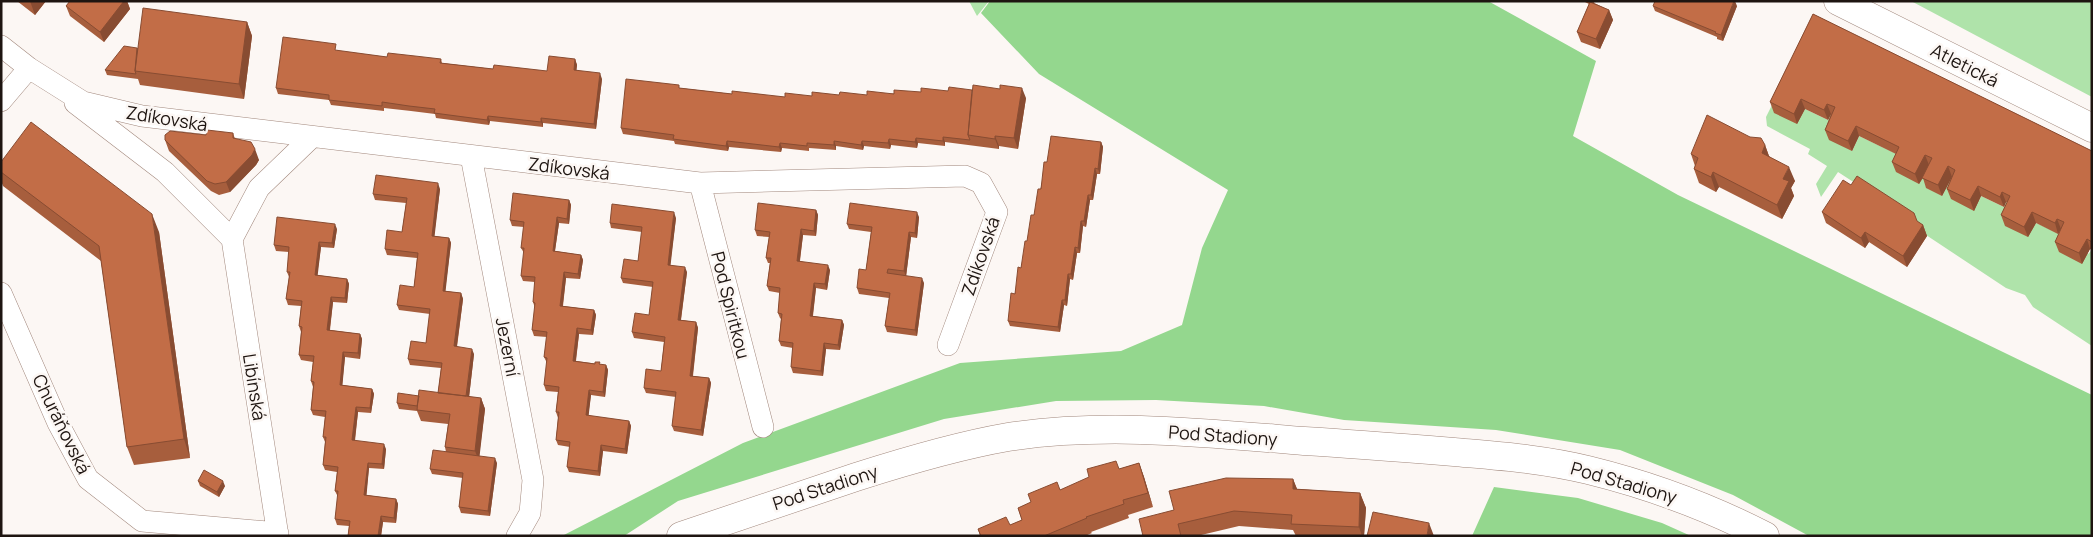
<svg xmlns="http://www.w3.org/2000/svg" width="2093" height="537" viewBox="0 0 2093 537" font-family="Manrope,sans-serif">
<rect width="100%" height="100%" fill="#fcf7f4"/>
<path fill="#afe3aa" d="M969 1H989L977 16Z
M1911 1H2092V97Z
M1775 99 1802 114 1805 109 1828 120 1831 114 1838 118 1852 151 1859 136 1903 157 1924 174 1942 196 1952 177 1959 180 1979 200 1981 196 2004 207 2006 202 2014 206 2033 227 2036 223 2058 233 2061 229 2068 232 2088 254 2092 250V346L2033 307 2025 295 2006 288 1920 231 1918 224 1838 172 1821 197 1816 184 1827 166 1808 154 1810 149 1767 126 1766 117Z"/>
<path fill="#94d78e" d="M990 1H1488L1596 61 1573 136 1678 195 2092 395V536H1809L1733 495 1620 450 1496 430 1344 420 1264 406 1156 400 1056 401 944 419 678 501 624 536H562L743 443 960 363 1121 351 1182 325 1202 248 1228 190 1039 74 981 13Z
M1494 487 1578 498 1662 523 1691 536H1472Z"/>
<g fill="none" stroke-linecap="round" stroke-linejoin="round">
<defs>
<path id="street" d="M1 46 29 68 83 102 142 116 700 183 965 176 981 183 997 212 948 345
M1 101 29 68
M75 103 165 172 232 239 278 536
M471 156 533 480 530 513 517 536
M700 183 763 427
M232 239 259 188 312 137
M1 293 58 423 88 479 142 521 278 533"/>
<path id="secondary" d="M1838 1 2092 128
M681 536C740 516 798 496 856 477 906 461 956 446 1008 437 1105 422 1206 433 1304 441 1354 444 1404 448 1454 452 1499 456 1544 459 1588 470 1649 485 1709 507 1765 536"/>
</defs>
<use href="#street" stroke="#a2887d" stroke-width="22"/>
<use href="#secondary" stroke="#a2887d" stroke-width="29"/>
<use href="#street" stroke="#fff" stroke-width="21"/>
<use href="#secondary" stroke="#fff" stroke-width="28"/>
</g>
<path fill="#a75e3d" d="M17 1H46L35 15Z
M70 1H127L130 9 104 42 70 16 66 6Z
M1583 1H1595L1594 3 1609 10 1613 20 1600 49 1581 42 1577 32 1589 4Z
M1653 6H1737L1723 41 1717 39V37L1655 11Z
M1813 14 2092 151V250L2090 249 2082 264 2059 252 2055 242 2061 229 2058 234 2036 223 2028 237 2005 226 2001 215 2007 202H2006L2004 207 1981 196 1974 211 1951 199 1947 189 1952 177 1942 196 1926 188 1923 178 1919 184 1896 172 1892 162 1896 154 1859 136 1852 151 1829 140 1825 130 1831 114 1828 120 1805 109 1797 124 1774 113 1770 102Z
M247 22 252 36 244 99 140 85 138 79 107 75 105 70 137 48Z
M338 50V51L387 57 441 59 442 63 493 69 547 71 575 59 577 65 576 70 602 79 596 129 543 123V127L490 121 489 125 436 118 435 114 411 111 384 108V111L331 105 329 100 278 94 276 88Z
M680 88 732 94 785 97 867 95 921 92 1026 98 1018 149 999 146V149L945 142V146L918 143 917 148 891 145 890 149 864 146 863 150 836 146V150L809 148V151L782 148 781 152 729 147 728 151 675 144 674 141 623 134 621 128Z
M233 133 235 139 259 160 256 165 230 192 219 195 211 191 169 151 165 140 206 135Z
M1101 142 1103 147 1100 174H1097L1093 200H1090L1086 227 1083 226 1080 253H1077L1073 280 1070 279 1067 306 1064 305 1060 332 1010 326 1008 321 1047 162Z
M1765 145 1769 156 1795 181 1791 188 1794 196 1782 219 1719 187 1716 192 1699 183 1694 169 1695 166 1691 154Z
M1 162 159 232 190 458 134 465 127 447 101 261 3 186 1 181Z
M1851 185 1923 225 1927 236 1907 267 1869 242 1865 248 1826 223 1822 212Z
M440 189 434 236 449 238 451 243 445 291 461 293 463 299 457 347 474 354 469 397 481 398 485 409 479 456 497 463 490 516 461 513 459 507 463 478 432 474 430 469 446 452 445 447 448 424 421 421 417 411 399 409 397 403 419 396 438 393 441 368 410 365 408 359 426 343 430 314 399 310 397 305 414 287 417 258 387 255 385 249 402 232 406 203 375 200 373 194Z
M569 200 571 205 569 224 559 223 555 251 581 255 583 260 580 279 566 278 563 306 594 310 596 315 593 335 579 334 576 361 606 365 608 370 605 397 591 395 588 416 629 421 631 426 627 454 603 451 600 476 569 472 567 467 570 447 558 445 556 440 558 418 556 412 558 392 546 391 544 385 547 363 544 357 547 337 534 336 532 330 535 308 533 302 535 282 523 281 521 276 524 253 521 248 524 227 512 226 510 220Z
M816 210 818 215 816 236 803 235 800 261 830 270 827 290 816 288 813 316 842 320 844 325 840 350 826 349 823 376 793 373 791 367 793 348 781 346 779 341 781 319 780 318 778 313 780 293 769 291 767 286 770 263H768L766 258 769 237 757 236 755 230Z
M919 217 917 238 911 237 906 276 924 283 917 336 887 332 885 326 889 298 859 294 857 288 866 270 871 232 849 229 847 224Z
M676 218 670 265 687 272 681 320 696 322 698 328 693 376 709 378 711 383 703 436 674 431 672 426 676 397 646 393 644 388 661 371 664 342 634 338 632 332 649 315 653 287 623 283 621 278 638 261 642 232 611 228 610 223Z
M337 229 334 248 321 247 317 275 347 279 349 284 347 303 333 302 330 330 360 334 362 339 360 359 345 357 342 385 372 389 374 394 371 413 358 412 355 441 386 449 384 469 369 468 366 495 396 499 398 504 396 523 383 522 381 536H348L349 526 337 525 335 519 338 497 335 491 337 472 325 470 323 465 325 442 323 437 325 417 313 415 311 410 313 387 311 381 313 362 301 360 299 355 301 332 299 326 301 306 288 305 286 299 289 277 287 272 289 252 276 251 274 245Z
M1139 463 1144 477 1153 507 1128 515 1129 518 1091 532 1092 533 1085 536H980L978 529 1010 525 1022 520 1018 508 1060 490 1119 469Z
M1293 479 1297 489 1360 493 1366 508 1364 536H1296L1293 530 1239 526 1197 536H1143Z
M198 481 225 486 219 497 200 486Z"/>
<path fill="#884c32" d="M30 1H46L35 15Z
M124 1H127L130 9 104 42 100 32Z
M1734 1H1735L1737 6 1723 41 1721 35Z
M1609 10 1613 20 1600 49 1596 39Z
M247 22 252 36 244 99 239 84Z
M575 59 577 65 576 76 574 70Z
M600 73 602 79 596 129 594 124Z
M1022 88 1026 98 1018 149 1014 138Z
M1801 99 1805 109 1797 124 1794 114Z
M1827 104 1831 114 1828 120 1824 110Z
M488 116 490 121 489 125 487 120Z
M541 118 543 123V127L541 122Z
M1856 126 1859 136 1852 151 1848 141Z
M995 136 999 146V149L995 139Z
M943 137 945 142V146L943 141Z
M916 138 918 143 917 148 915 142Z
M889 139 891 145 890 149 888 143Z
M727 141 729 147 728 151 726 146Z
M834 141 836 146V150L834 145Z
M862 141 864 146 863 150 861 145Z
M1101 142 1103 147 1100 174 1098 169Z
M780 143 782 148 781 152 779 147Z
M1765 145 1770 159 1762 153Z
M255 149 259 160 256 165 230 192 226 182Z
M1925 155 1929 165 1919 184 1915 174Z
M1948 166 1952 177 1942 196 1938 185Z
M1789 167 1795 181 1791 188 1794 196 1782 219 1777 205 1783 179Z
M1095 168 1097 174 1093 200 1091 195Z
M1713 172 1719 187 1716 192 1711 177Z
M438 183 440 189 434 241 432 236Z
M1978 186 1981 196 1974 211 1970 200Z
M2002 192 2006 202 2004 207 2000 197Z
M1088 195 1090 200 1086 227 1084 221Z
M569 200 571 205 569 224 567 219Z
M816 210 818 215 816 236 814 231Z
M674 212 676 218 670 270 668 265Z
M917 212 919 217 917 238 915 233Z
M2032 212 2036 223 2028 237 2024 227Z
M152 214 159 232 190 458 184 439Z
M557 217 559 223 554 257 553 251Z
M2057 219 2061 229 2058 234 2055 223Z
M1081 221 1083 226 1080 253 1078 248Z
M335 224 337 229 334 248 332 243Z
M1923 225 1927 236 1907 267 1903 256Z
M801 229 803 235 799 266 797 261Z
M909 232 911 237 906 277 904 271Z
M1865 232 1869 242 1865 248 1861 238Z
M449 238 451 243 445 296 443 291Z
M2087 239 2090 249 2082 264 2079 253Z
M319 242 321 247 317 281 315 275Z
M1075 247 1077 253 1073 280 1071 274Z
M581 255 583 260 580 279 578 274Z
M828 265 830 270 827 290 825 284Z
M685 267 687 272 680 326 678 320Z
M564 272 566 278 562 311 560 306Z
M1068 274 1070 279 1067 306 1065 300Z
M922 278 924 283 917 336 915 330Z
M347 279 349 284 347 303 345 298Z
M814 283 816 288 812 321 810 316Z
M461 293 463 299 456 352 454 346Z
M331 297 333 302 329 335 327 330Z
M1062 300 1064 305 1060 332 1058 327Z
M594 310 596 315 593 335 591 330Z
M842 320 844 325 840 350 838 345Z
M696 322 698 328 692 381 690 376Z
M577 328 579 334 575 366 573 361Z
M360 334 362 339 360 359 358 353Z
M824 343 826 349 823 376 821 371Z
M472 349 474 354 468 406 466 401Z
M343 352 345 357 342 390 340 385Z
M606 365 608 370 605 397 603 392Z
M709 378 711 383 703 436 701 430Z
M372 389 374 394 371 413 370 408Z
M589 390 591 395 588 421 586 415Z
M481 398 485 409 479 461 475 451Z
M356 407 358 412 354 446 352 440Z
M629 421 631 426 627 454 625 449Z
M384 444 386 449 384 469 382 464Z
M601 445 603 451 600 476 598 471Z
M495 458 497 463 490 516 488 511Z
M368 463 369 468 366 501 364 495Z
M1139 463 1144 477 1153 507 1148 493Z
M1293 479 1299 494 1293 489Z
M223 481 225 486 219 497 217 492Z
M1360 493 1366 508 1364 536H1362L1359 527Z
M396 499 398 504 396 523 394 518Z
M381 516 383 522 381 536H378Z
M1429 523 1434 536H1427Z"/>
<path fill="#c26d47" stroke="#884c32" d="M70 1H124L100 32 66 6Z
M1655 1H1734L1721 35 1715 33 1716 32 1653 6Z
M1590 2 1609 10 1596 39 1577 32Z
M143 8 247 22 239 84 135 71Z
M1813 14 2092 151V242L2087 239 2079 253 2055 242 2064 222 2057 219 2055 223 2032 212 2024 227 2001 215 2010 196 2002 192 2000 197 1978 186 1970 200 1947 189 1955 170 1948 166 1938 185 1922 178 1932 158 1925 155 1915 174 1892 162 1899 147 1856 126 1848 141 1825 130 1835 107 1827 104 1824 110 1801 99 1794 114 1770 102Z
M283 37 336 44 335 50 387 57 388 53 415 56 441 59 440 63 493 69 494 65 547 71 549 56 575 59 574 70 600 73 594 124 541 118V122L488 116 487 120 434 113 435 109 409 106 382 102V106L329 100V95L276 88Z
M124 46 137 48 135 71 136 74 105 70Z
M626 79 679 85V88L732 94V91L785 97V93L812 96V92L839 95 840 92 867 95V91L894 94V90L921 92V88L948 91 949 87 972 90 968 135 970 140 943 137V141L916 138 915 142 889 139 888 143 862 141 861 145 834 141V145L807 143V146L780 143 779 147 727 141 726 146 673 139 674 135 621 128Z
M973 85 1000 89V85L1022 88 1014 138 995 136V139L968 135Z
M1707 115 1750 137 1761 138 1765 145 1762 153 1789 167 1783 179 1789 181 1777 205 1713 172 1711 177 1694 169 1698 158 1691 154Z
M31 122 152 214 184 439 127 447 99 246 1 172V162Z
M207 130 233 133V138L251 142 255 149 252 155 226 182 215 184 207 181 165 140V135L170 131 206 135Z
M1051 136 1101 142 1098 169 1095 168 1091 195H1088L1084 221H1081L1078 248 1075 247 1071 274H1068L1065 300H1062L1058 327 1008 321 1011 293 1015 294 1018 267 1021 268 1025 241H1027L1031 215H1034L1038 189H1041L1044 162H1047Z
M376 175 438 183 432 236 449 238 443 291 461 293 454 346 472 349 466 396 438 393 442 363 408 359 411 341 426 343 430 309 397 305 400 285 414 287 418 253 385 249 387 230 402 232 407 198 373 194Z
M1857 176 1914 213 1917 221 1923 225 1903 256 1865 232 1861 238 1822 212 1843 180 1851 185Z
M513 193 569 200 567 219 557 217 553 251 581 255 578 274 564 272 560 306 594 310 591 330 577 328 573 361 595 364V362H600L599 364 606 365 603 392 589 390 586 415 629 421 625 449 601 445 598 471 567 467 570 442 556 440 559 412H556L559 387 544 385 547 358 544 357 547 332 532 330 535 303 533 302 535 277 521 276 524 248H521L524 222 510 220Z
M758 203 816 210 814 231 801 229 797 261 828 265 825 284 814 283 810 316 842 320 838 345 824 343 821 371 791 367 793 343 779 341 782 314 778 313 780 288 767 286 771 258H766L770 232 755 230Z
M850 203 917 212 915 233 909 232 904 271 888 269 887 273 922 278 915 330 885 326 890 293 857 288 859 269 866 270 872 227 847 224Z
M612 204 674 212 668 265 685 267 678 320 696 322 690 376 709 378 701 430 672 426 676 392 644 388 646 369 661 371 665 337 632 332 635 313 649 315 653 282 621 278 624 259 638 261 642 227 610 223Z
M277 217 335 224 332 243 319 242 315 275 347 279 345 298 331 297 327 330 360 334 358 353 343 352 340 385 372 389 370 408 356 407 352 440 384 444 382 464 368 463 364 495 396 499 394 518 381 516 378 536H348L350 521 335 519 338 491H335L338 467 323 465 326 437H323L326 411 311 410 314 382 311 381 314 356 299 355 302 327 299 326 302 301 286 299 290 272H287L289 247 274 245Z
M419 390 481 398 475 451 445 447 450 414 417 410Z
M398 393 419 396 417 406 397 403Z
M433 450 495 458 488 511 459 507 463 473 430 469Z
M1116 461 1119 469 1139 463 1148 493 1123 500 1124 504 1086 517 1087 518 1044 536H981L978 529 1006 517 1010 525 1022 520 1018 508 1031 502 1028 494 1057 482 1060 490 1089 477 1087 469Z
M204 470 223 481 217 492 198 481Z
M1226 478 1293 479V489L1360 493 1359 527 1291 524 1292 515 1234 511 1178 524 1181 536H1143L1139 519 1174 510 1169 491Z
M1373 512 1429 523 1427 536H1367Z"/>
<g text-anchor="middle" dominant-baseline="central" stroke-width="5" stroke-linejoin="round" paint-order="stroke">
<g font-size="18" fill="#1e1511" stroke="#fcf7f4">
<text transform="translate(1965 65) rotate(27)">Atletická</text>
<text transform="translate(167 118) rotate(9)">Zdíkovská</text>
<text transform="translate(569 168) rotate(7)">Zdíkovská</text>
<text transform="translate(980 256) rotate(-71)">Zdíkovská</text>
<text transform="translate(731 305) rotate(76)">Pod Spiritkou</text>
<text transform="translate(508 347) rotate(79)">Jezerní</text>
<text transform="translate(255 387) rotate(81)">Libínská</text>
<text transform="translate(62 424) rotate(64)">Churáňovská</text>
<text transform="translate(1223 435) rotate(4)">Pod Stadiony</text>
<text transform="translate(1624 482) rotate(16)">Pod Stadiony</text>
<text transform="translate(825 487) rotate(-18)">Pod Stadiony</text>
</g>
</g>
<rect width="2093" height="537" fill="none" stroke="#1e1511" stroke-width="5"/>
</svg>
